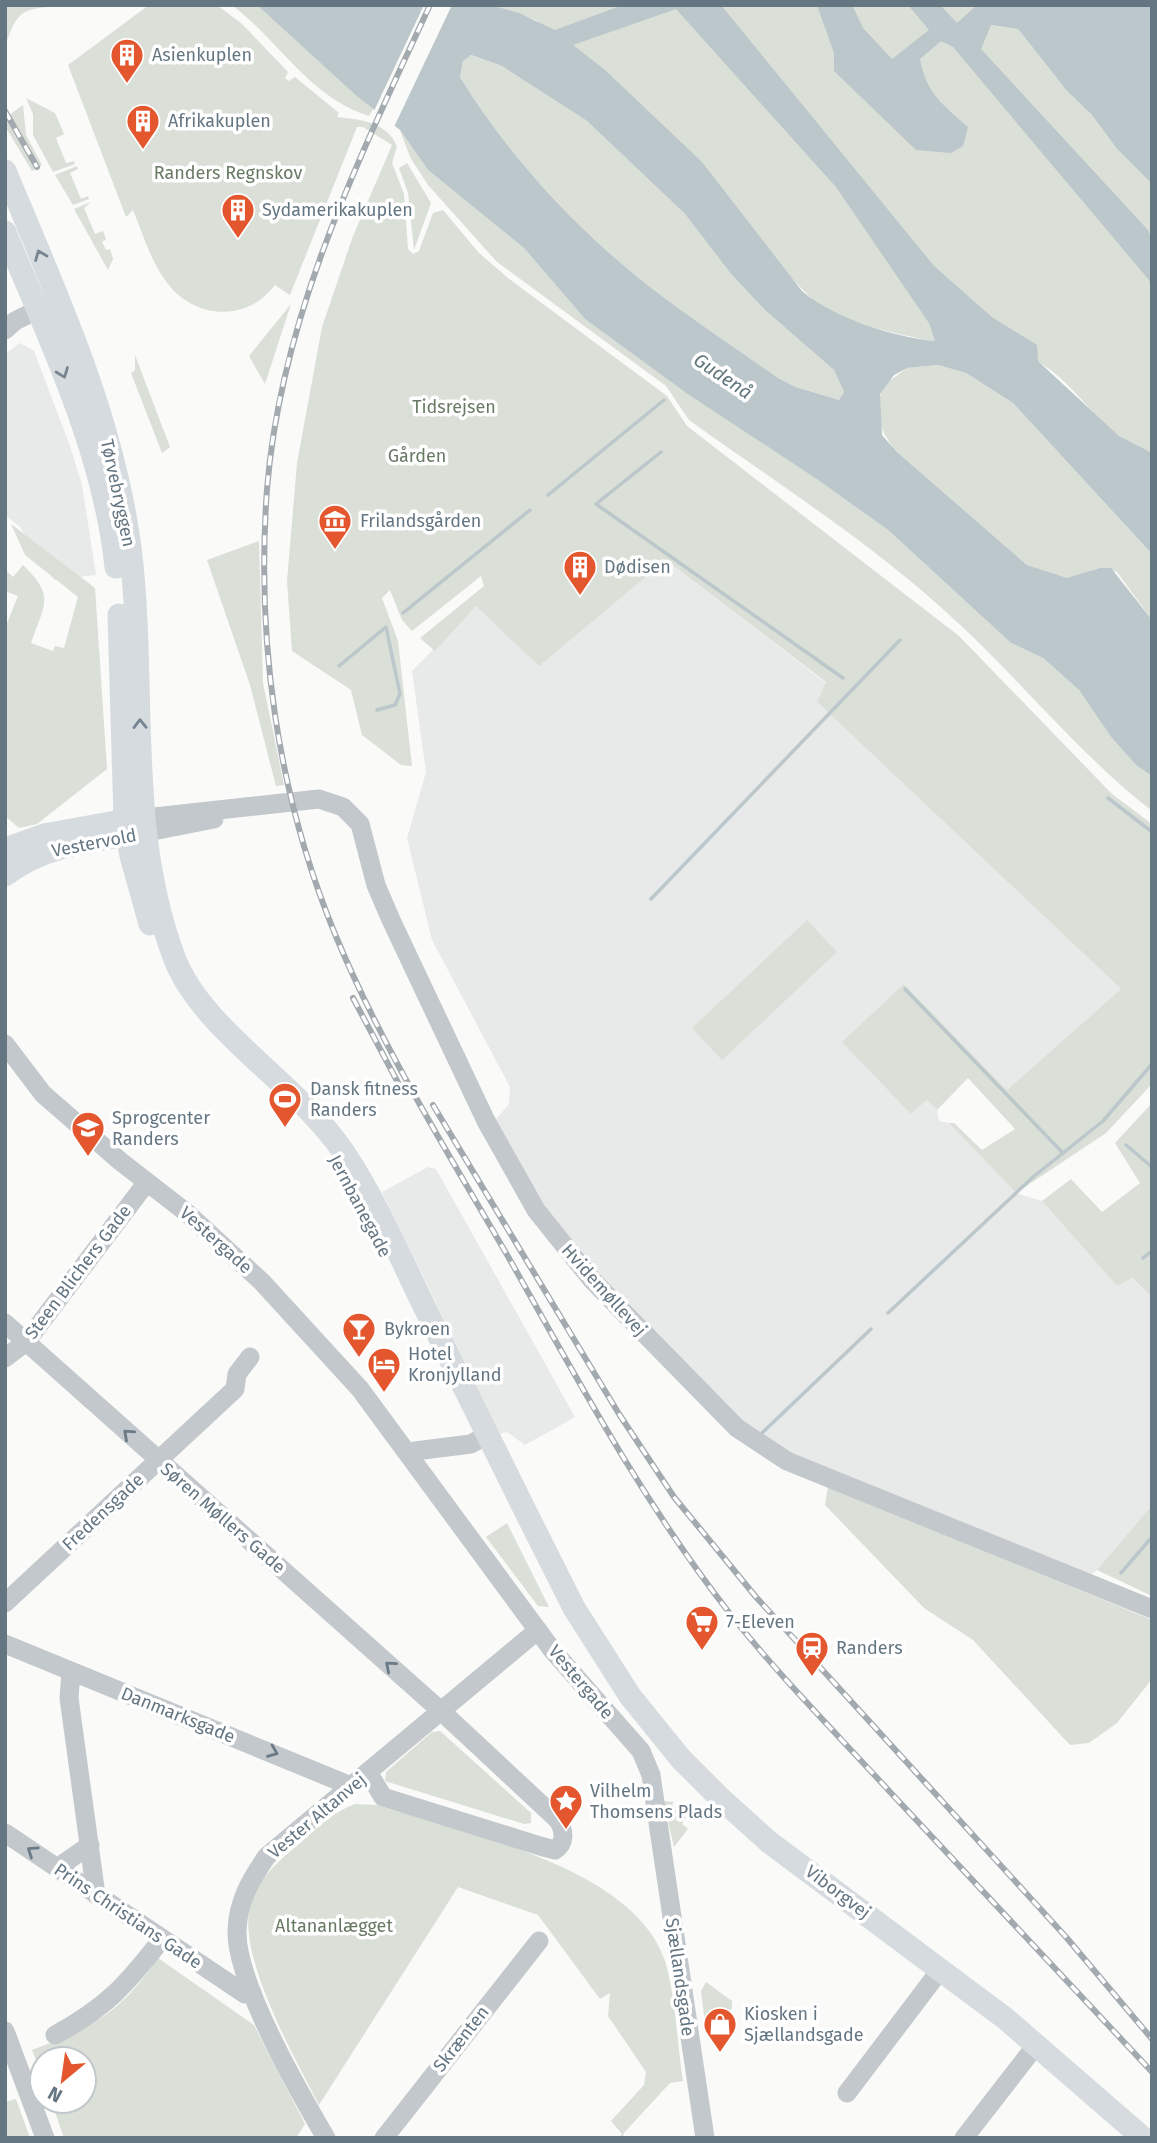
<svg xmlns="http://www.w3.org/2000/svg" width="1157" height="2143" viewBox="0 0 1157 2143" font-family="'Fira Sans',sans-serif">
<rect width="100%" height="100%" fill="#fafaf8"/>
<path fill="#e8e9e9" d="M20 343 34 351 70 446 82 485 96 575 54 580 20 527 5 515V354Z
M666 560 826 683 817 702 1121 989 1007 1090 904 984 911 1114 927 1100 937 1110 939 1121 949 1123 1016 1193 1042 1201 1117 1286 1131 1278 1152 1297V1505L1097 1570 1075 1588 768 1460 697 1398 574 1273 530 1217 485 1132 509 1104 510 1087 432 940 407 838 426 772 412 671 476 606 539 665Z
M428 1167 436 1169 575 1417 525 1445 507 1432 500 1434 382 1192Z"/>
<path fill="#dadfd7" d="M5 5H68C28 10 18 3 5 48Z
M149 5H217L242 24 288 72 285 78 289 81 295 77 339 113 337 117C360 119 389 123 397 147L392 163 404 194 408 249 413 254 419 251 433 213 443 210 479 253 508 278 667 396 687 426 959 636 1112 794 1152 824V1084L1106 1133 1016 1193 949 1123H954L982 1150 1015 1129 968 1078 937 1110 927 1100 911 1114 842 1042 904 984 1007 1090 1121 989 817 702 826 682 666 560 539 666 476 606 435 651 420 638 484 586 481 576 412 631 402 620 390 590 382 598 398 641 412 766 401 765 362 735 351 690 292 651 287 581 297 463 322 327 353 236 392 145 363 127H357L290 295 275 285C246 324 192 319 165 280 150 259 143 234 133 210L126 217 68 65Z
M232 5H257L373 109 369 116C310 98 279 41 232 5Z
M490 5H977L991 25 1018 29 1067 91 1092 115 1117 149 1152 184V453C1106 440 1083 392 1045 366 1010 341 967 348 927 340 892 333 851 323 820 307L536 20Z
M470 55 502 66 587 121 685 214 731 274 766 311 834 370 844 392 839 400 796 387 778 378C720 337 659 298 607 251 550 200 500 142 460 77L463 61Z
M26 98 55 113 64 134 56 138 66 163 74 161 75 164 53 172 33 135V114Z
M23 105 26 135 42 165 32 171 5 126V118Z
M400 130 428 170 524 248 585 319 686 393 818 480 888 530 1011 643 1043 658 1079 690 1111 737 1137 766 1152 776V811C1076 752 1017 675 945 611 867 540 775 482 689 420L666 386 497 262 428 185 410 157Z
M407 163 431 203 414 250 408 193 399 168Z
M77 166 78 169 70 173 81 199 88 196 89 199 73 205 55 175Z
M91 202 84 208 95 234 103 231 106 239 102 242 106 250 110 249 113 259 108 270 74 209Z
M291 304 265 384 249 356Z
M135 355 170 447 162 453 131 373 135 370Z
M938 365 966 373 1013 403 1152 554V620L1117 572 1100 568 1067 579 1027 565 897 452C880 432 872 411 884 385L907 368Z
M11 524 95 588 107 769 37 824 19 828 5 816V628L18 596 5 591V570L13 577 23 565C56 597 44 604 31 643L53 651 55 646 64 648 78 597 25 555Z
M259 541 263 683 284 785 276 786 250 685 207 560Z
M807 920 837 952 722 1060 692 1028Z
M1152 1103V1297L1132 1278 1117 1286 1042 1201 1071 1179 1102 1212 1140 1183 1115 1143Z
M828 1486 1152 1620V1679L1117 1723 1089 1743 1070 1745 973 1640 924 1608 825 1505Z
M1152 1505V1596L1097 1570Z
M507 1523 549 1607 538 1606 486 1537Z
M440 1731 531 1813V1823L524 1824 385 1781 386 1772 432 1732Z
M663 1801 674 1802 672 1804 686 1817 682 1824 688 1829 674 1847Z
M355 1804 376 1805C461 1832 638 1867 666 1964 676 2001 677 2043 683 2081L670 2083 623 2134 624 2138H619L622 2134 611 2121 644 2085 646 2072 608 2016 610 1993 600 1999 538 1915 458 1887 319 2105C295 2058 241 1963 249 1911 254 1882 277 1862 299 1844 316 1829 333 1812 355 1804Z
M158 1958 254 2025 305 2124 296 2138H64L51 2101H84V2059H42V2076L32 2050C95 2026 119 2014 158 1958Z
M706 1982 732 2001V2008L718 2027 714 2022 705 2023 701 1991Z
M16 2099 30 2138H5V2102Z"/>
<path fill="#bbc7cb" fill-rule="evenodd" d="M257 5H490L519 13 555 30 623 5H721L934 266 993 318 1037 345 1038 361 1119 436 1152 453V554L1013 403 966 373 938 365 907 368 894 375 880 394 882 435 897 452 1027 565 1067 578 1100 568H1111L1152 620V776L1137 766 1111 737 1079 690 1043 658 1011 643 888 530 818 480 686 393 585 319 524 248 428 170 400 130 358 97ZM676 9 836 187 929 323 935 341C896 338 831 317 802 291L702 162 605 70 573 45ZM471 55 502 66 587 121 685 214 731 274 766 311 834 370 844 392 839 400 796 387 778 378C720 337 659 298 607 251 550 200 500 142 460 77L463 61Z
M817 5H852L863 28 892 59 929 30 908 5H940L957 23 977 5H1152V184L1117 149 1092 115 1067 91 1018 29 991 25 981 49 1148 230 1152 241V294L1149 280 953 47 941 41 920 59C926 93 943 105 968 127L963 146 951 153 916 150 834 71V53Z"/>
<path fill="#fafaf8" d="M424 5H452L393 129 373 113Z"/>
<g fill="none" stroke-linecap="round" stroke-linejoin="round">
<path stroke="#bbc7cb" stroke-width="3.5" d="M661 452 596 504 843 678
M548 495 664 400
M403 613 530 510
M339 666 386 627 400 694 395 705 377 710
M1108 798 1152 832
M651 899 900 640
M905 989 1063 1153
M1126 1145 1152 1167
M1143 1258 1152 1251
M888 1313 1033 1177 1103 1121 1152 1064
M762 1433 871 1329
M1121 1573 1152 1537"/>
<path stroke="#c3c8cc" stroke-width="19" d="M5 330 15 321 51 303
M145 818 319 799 343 807 360 824 376 885 391 920 486 1121 536 1210 592 1280 737 1428 787 1461 1152 1609
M148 832 214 819
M5 1044 43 1094 120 1161 187 1213 262 1282 360 1389 553 1651 641 1751 651 1775 657 1816 705 2138
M5 1323 441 1711 558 1820C564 1830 566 1843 555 1850L540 1846 383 1797 368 1772
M5 1358 26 1342 147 1182
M410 1455 415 1451 471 1444 487 1435
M5 1603 235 1389 237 1374 250 1357
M5 1644 351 1786
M71 1672 69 1698 96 1895
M5 1833 245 1994 252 1992
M57 1868 90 1845
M5 2031 45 2138
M55 2035C107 2007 126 1985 162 1939
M847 2093 941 1969
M326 2138C299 2092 235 1981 237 1930 238 1901 251 1879 267 1856L538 1630
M384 2138 539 1941
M964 2138 1037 2044"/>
<path stroke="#d6dbdf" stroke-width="23" d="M5 171C56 293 112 414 130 547 147 683 125 827 174 957 201 1030 299 1084 345 1154 378 1204 402 1262 429 1316 477 1414 525 1511 574 1608L630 1696 681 1759 719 1797 769 1842 1006 2019 1143 2138
M5 232C49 339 104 450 116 567
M119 615 125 819 131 856 150 924
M5 849 44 835 138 818
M5 875C46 844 92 841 141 833"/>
<defs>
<path id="rail" d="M430 5C358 161 281 315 267 489 256 641 277 793 335 934 382 1048 449 1154 510 1260 579 1382 644 1504 731 1615 780 1677 837 1734 891 1793 978 1886 1065 1979 1152 2072
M5 111 37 167
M353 998 404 1094
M433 1105 619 1414 674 1497 756 1597 1066 1937 1152 2039"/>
</defs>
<use href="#rail" stroke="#a2aab0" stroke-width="6"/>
<use href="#rail" stroke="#fff" stroke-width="3.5" stroke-dasharray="10" stroke-linecap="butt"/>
</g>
<defs><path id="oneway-chevron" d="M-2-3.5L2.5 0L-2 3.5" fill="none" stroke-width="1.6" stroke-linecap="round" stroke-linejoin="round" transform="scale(1.75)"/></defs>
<g stroke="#768591">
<use href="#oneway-chevron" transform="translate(40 255) rotate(-112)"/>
<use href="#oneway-chevron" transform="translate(63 373) rotate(69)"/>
<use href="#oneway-chevron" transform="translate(140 724) rotate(-91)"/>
</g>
<g stroke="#6a7a87">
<use href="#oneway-chevron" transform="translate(128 1434) rotate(-138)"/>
<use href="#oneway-chevron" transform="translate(390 1666) rotate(-139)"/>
<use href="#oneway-chevron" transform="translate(273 1752) rotate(22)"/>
<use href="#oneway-chevron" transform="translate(32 1851) rotate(-146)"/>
</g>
<defs>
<symbol id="building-pin" viewBox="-11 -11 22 30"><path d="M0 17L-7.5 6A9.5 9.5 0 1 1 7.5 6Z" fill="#e4572e" stroke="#fff"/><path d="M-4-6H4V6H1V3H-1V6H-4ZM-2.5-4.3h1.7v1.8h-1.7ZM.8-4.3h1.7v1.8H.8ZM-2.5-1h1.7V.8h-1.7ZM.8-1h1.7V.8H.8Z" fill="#fff"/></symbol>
<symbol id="museum-pin" viewBox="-11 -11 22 30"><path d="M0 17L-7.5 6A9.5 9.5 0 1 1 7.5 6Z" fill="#e4572e" stroke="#fff"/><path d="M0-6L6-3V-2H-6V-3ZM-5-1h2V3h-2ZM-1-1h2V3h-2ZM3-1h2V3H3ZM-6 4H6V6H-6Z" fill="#fff"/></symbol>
<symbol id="stadium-pin" viewBox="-11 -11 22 30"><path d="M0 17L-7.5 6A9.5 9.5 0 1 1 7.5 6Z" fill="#e4572e" stroke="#fff"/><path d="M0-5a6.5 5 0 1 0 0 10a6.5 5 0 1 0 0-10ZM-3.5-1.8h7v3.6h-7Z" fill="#fff"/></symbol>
<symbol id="school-pin" viewBox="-11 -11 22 30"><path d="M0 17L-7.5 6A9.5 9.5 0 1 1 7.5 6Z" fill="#e4572e" stroke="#fff"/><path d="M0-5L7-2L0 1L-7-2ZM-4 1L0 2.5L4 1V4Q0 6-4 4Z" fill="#fff"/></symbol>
<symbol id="bar-pin" viewBox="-11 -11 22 30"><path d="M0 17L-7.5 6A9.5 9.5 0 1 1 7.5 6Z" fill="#e4572e" stroke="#fff"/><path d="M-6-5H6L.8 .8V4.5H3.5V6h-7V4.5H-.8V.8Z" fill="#fff"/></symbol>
<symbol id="hotel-pin" viewBox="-11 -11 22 30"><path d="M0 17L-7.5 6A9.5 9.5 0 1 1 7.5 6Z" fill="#e4572e" stroke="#fff"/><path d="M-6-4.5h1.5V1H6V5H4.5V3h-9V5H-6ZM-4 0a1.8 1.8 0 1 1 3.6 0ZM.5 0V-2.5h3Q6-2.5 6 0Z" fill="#fff"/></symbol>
<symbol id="supermarket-pin" viewBox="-11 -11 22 30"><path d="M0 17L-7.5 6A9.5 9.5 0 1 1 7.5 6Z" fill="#e4572e" stroke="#fff"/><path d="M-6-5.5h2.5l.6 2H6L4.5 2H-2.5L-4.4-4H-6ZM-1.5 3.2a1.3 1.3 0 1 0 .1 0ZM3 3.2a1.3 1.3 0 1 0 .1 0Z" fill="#fff"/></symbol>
<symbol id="station-pin" viewBox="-11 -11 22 30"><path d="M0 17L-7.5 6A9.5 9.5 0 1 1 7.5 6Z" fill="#e4572e" stroke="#fff"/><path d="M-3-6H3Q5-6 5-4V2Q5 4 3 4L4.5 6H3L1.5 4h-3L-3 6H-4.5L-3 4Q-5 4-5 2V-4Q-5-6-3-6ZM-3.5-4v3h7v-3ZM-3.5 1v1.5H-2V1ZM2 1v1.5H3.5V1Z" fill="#fff"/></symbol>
<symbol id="sight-pin" viewBox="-11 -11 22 30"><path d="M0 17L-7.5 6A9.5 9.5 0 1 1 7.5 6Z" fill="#e4572e" stroke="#fff"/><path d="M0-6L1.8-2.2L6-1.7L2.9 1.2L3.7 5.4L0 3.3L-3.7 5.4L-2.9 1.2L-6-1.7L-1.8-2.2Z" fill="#fff"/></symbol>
<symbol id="shop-pin" viewBox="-11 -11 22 30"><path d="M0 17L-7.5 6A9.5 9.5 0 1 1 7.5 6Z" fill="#e4572e" stroke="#fff"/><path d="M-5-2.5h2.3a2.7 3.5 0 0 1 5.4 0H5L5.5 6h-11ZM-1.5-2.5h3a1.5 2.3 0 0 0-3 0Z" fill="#fff"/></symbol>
</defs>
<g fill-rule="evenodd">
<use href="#building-pin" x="108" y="36" width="38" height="52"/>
<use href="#building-pin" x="124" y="102" width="38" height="52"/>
<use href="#building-pin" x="219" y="191" width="38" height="52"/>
<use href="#museum-pin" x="316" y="502" width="38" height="52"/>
<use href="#building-pin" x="561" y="548" width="38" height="52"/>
<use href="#stadium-pin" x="266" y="1080" width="38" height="52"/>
<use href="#school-pin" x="69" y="1109" width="38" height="52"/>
<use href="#bar-pin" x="340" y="1310" width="38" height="52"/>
<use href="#hotel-pin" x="365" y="1345" width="38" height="52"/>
<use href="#supermarket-pin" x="683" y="1603" width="38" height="52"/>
<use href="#station-pin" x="793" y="1629" width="38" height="52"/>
<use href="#sight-pin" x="547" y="1782" width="38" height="52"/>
<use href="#shop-pin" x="701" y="2005" width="38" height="52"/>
</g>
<g text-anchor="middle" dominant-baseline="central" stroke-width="7" stroke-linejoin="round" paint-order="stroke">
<g font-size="18" fill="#657683" stroke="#fff" text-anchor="start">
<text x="152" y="55">Asienkuplen</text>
<text x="168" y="121">Afrikakuplen</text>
<text x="262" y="210">Sydamerikakuplen</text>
<text x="360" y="521">Frilandsgården</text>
<text x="604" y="567">Dødisen</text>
<text x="310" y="1089">Dansk fitness<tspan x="310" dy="21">Randers</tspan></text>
<text x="112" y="1118">Sprogcenter<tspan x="112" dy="21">Randers</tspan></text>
<text x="384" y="1329">Bykroen</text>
<text x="408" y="1354">Hotel<tspan x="408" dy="21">Kronjylland</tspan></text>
<text x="726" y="1622">7-Eleven</text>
<text x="836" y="1648">Randers</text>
<text x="590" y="1791">Vilhelm<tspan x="590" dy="21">Thomsens Plads</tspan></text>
<text x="744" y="2014">Kiosken i<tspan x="744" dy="21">Sjællandsgade</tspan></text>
</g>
<g font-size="18" fill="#687a64" stroke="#fff">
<text x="228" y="173">Randers Regnskov</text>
<text x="454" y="407">Tidsrejsen</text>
<text x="417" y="456">Gården</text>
<text x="334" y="1926">Altananlægget</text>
</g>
<g font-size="18" fill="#657683" stroke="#fff">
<text transform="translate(118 493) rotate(78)">Tørvebryggen</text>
<text transform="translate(94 843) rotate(-11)">Vestervold</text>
<text transform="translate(360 1206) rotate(62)">Jernbanegade</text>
<text transform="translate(216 1240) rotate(42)">Vestergade</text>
<text transform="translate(78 1272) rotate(-53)">Steen Blichers Gade</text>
<text transform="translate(604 1290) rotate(48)">Hvidemøllevej</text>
<text transform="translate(103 1512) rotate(-43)">Fredensgade</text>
<text transform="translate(223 1518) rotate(41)">Søren Møllers Gade</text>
<text transform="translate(581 1682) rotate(50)">Vestergade</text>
<text transform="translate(178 1715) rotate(22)">Danmarksgade</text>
<text transform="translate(317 1816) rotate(-40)">Vester Altanvej</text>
<text transform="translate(838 1892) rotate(37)">Viborgvej</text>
<text transform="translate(128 1916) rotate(34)">Prins Christians Gade</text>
<text transform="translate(680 1977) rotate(82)">Sjællandsgade</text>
<text transform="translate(461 2039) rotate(-52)">Skrænten</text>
</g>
<g font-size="19" font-style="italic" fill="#60757c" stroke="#fff">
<text transform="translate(723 376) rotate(34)">Gudenå</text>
</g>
</g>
<rect width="1157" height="2143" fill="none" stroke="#657683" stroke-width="14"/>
<g transform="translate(63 2080) rotate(209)"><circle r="33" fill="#ffffff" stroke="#c1c8cd" stroke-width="2"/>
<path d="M0-5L12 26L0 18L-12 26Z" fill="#e4572e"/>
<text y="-10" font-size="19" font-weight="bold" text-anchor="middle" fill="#657683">N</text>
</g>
</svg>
